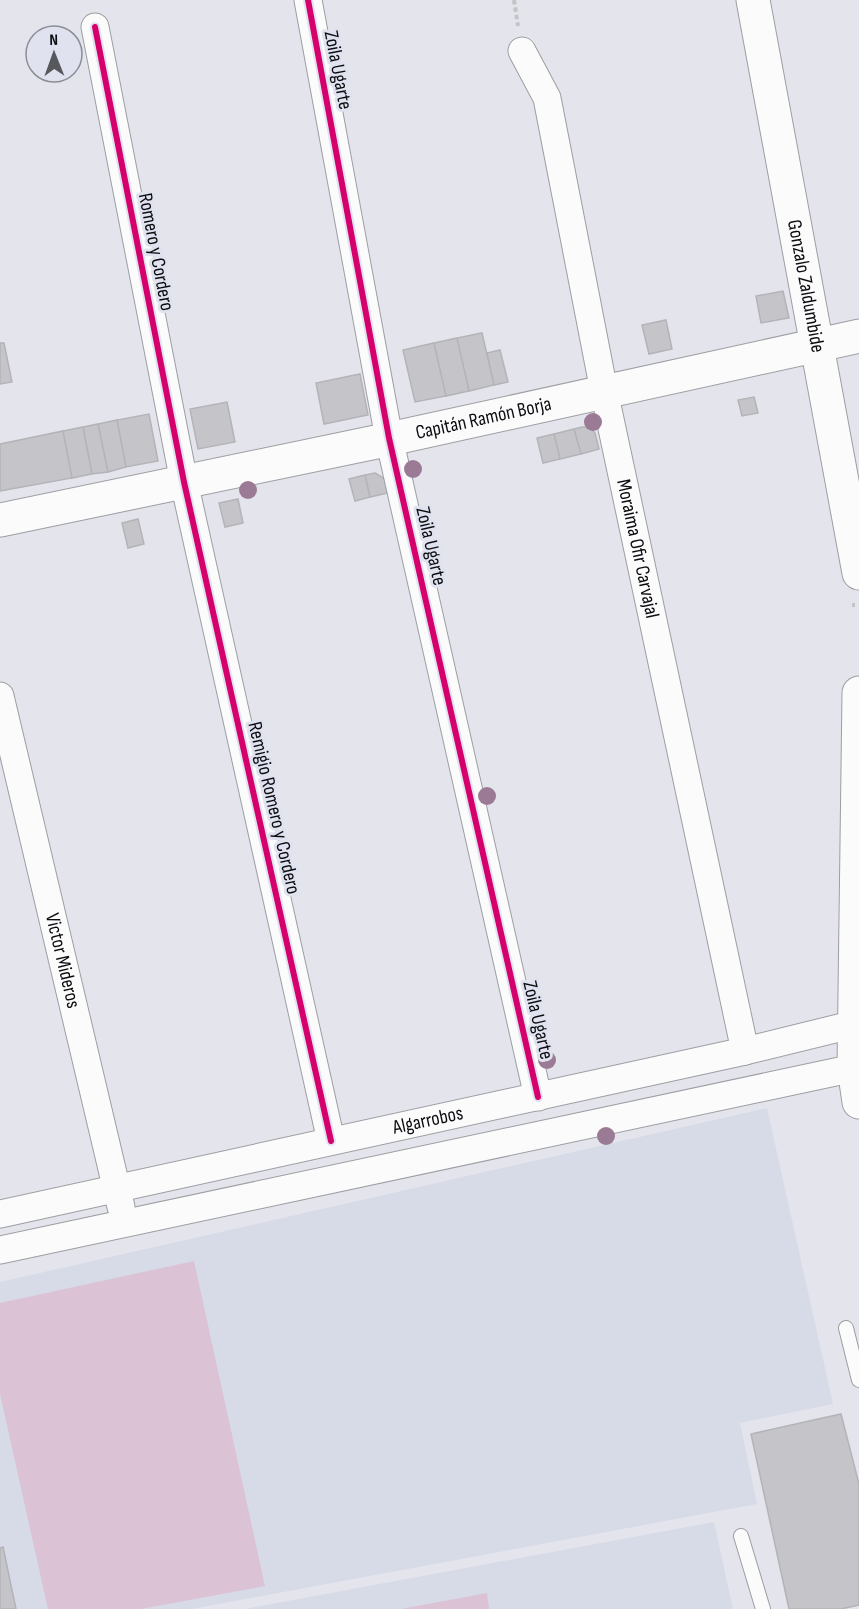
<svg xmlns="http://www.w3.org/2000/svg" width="859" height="1609" viewBox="0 0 859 1609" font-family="'Sofia Sans Condensed',sans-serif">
<rect width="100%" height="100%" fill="#e4e5ec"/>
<path fill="#d7dae7" d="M767 1108 833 1404 740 1423 757 1504 192 1609H13L0 1546V1282Z
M714 1522 733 1609H244Z"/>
<path fill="#dbc3d5" d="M194 1261 265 1586 141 1609H48L0 1394V1303Z
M487 1593 489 1609H401Z"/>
<path fill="#c5c5c9" stroke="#b3b3b8" stroke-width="1.5" d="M783 291 789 318 761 323 756 296Z
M666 320 672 349 649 354 642 325Z
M482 333 494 385 469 391 457 338Z
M457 338 469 391 446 396 434 343Z
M0 343H4L12 382 0 384Z
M434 343 446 396 415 402 403 350Z
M500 350 508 382 494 385 487 353Z
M360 374 368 415 324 424 316 383Z
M754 397 758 413 742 416 738 400Z
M227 402 235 442 198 449 190 409Z
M149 414 158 461 126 467 117 420Z
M117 420 126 467 108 472 98 424Z
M98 424 108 472 92 474 83 427Z
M83 427 92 474 72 478 63 431Z
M582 427H590L595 433 599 449 581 454 574 429Z
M574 429 581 454 560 459 554 434Z
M63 431 72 478 0 491V444Z
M554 434 560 459 543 463 537 438Z
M375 473 385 479 388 493 370 497 365 475Z
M365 475 370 497 355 501 349 479Z
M238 499 243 523 225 527 219 503Z
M138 519 144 544 128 548 122 523Z
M841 1414 859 1484V1605L841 1609H789L751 1434Z
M3 1547 16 1609H0V1548Z"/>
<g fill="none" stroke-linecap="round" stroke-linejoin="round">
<defs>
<path id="service" d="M846 1328 859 1380
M741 1536 763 1609"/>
<g id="minor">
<path d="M308 0 389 438 538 1097"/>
<path d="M95 27 184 482 331 1141"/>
<path id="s1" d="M522 51 547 98 604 391 745 1051"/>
<path id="s2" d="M0 696 121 1207"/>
<path id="s3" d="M0 1214 745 1051 859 1023"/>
<path d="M0 1250 854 1068"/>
</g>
<g id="tertiary">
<path id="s4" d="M753 0 859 573"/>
<path id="s5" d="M0 520 376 442 859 336"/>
<path d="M859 693 854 1068 859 1102"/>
</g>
</defs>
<use href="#service" stroke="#9d9ea3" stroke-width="16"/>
<use href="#minor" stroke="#9d9ea3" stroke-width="29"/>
<use href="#tertiary" stroke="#9d9ea3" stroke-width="35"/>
<path stroke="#c3c4c6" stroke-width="4" stroke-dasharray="4.5 3" stroke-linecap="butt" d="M514 0 518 26
M852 605H855"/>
<use href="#service" stroke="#fbfbfc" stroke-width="14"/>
<use href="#minor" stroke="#fbfbfc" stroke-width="27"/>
<use href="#tertiary" stroke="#fbfbfc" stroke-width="33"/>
<defs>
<path id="cycleway" d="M308 0 389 438 538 1097
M95 27 184 482 331 1141"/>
</defs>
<use href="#cycleway" stroke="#e0e3ef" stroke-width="10"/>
<use href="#cycleway" stroke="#d6006c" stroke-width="6"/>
</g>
<g fill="#9b7a95">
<circle cx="593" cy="422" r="9"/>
<circle cx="413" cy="469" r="9"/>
<circle cx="248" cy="490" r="9"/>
<circle cx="487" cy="796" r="9"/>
<circle cx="547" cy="1060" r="9"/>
<circle cx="606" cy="1136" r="9"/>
</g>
<g text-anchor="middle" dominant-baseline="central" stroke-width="6" stroke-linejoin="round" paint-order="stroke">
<g font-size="20" fill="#0b0c0f" stroke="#e0e3ef">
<text transform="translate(338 70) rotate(79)">Zoila Ugarte</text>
<text transform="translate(156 252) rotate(79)">Romero y Cordero</text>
<text stroke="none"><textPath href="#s4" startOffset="291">Gonzalo Zaldumbide</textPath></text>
<text stroke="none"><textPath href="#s5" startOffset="494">Capitán Ramón Borja</textPath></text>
<text transform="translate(431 546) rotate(77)">Zoila Ugarte</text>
<text stroke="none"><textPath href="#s1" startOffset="513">Moraima Ofir Carvajal</textPath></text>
<text transform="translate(274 808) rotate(77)">Remigio Romero y Cordero</text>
<text stroke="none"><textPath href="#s2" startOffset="272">Victor Mideros</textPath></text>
<text transform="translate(538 1020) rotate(77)">Zoila Ugarte</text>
<text stroke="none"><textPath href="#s3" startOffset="438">Algarrobos</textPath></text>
</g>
</g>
<g transform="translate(54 54) rotate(359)"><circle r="28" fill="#e0e3ef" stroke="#8b8d95" stroke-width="1.5"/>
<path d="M0-4.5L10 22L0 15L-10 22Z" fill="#57585c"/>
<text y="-9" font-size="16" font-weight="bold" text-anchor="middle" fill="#0b0c0f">N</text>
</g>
</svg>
